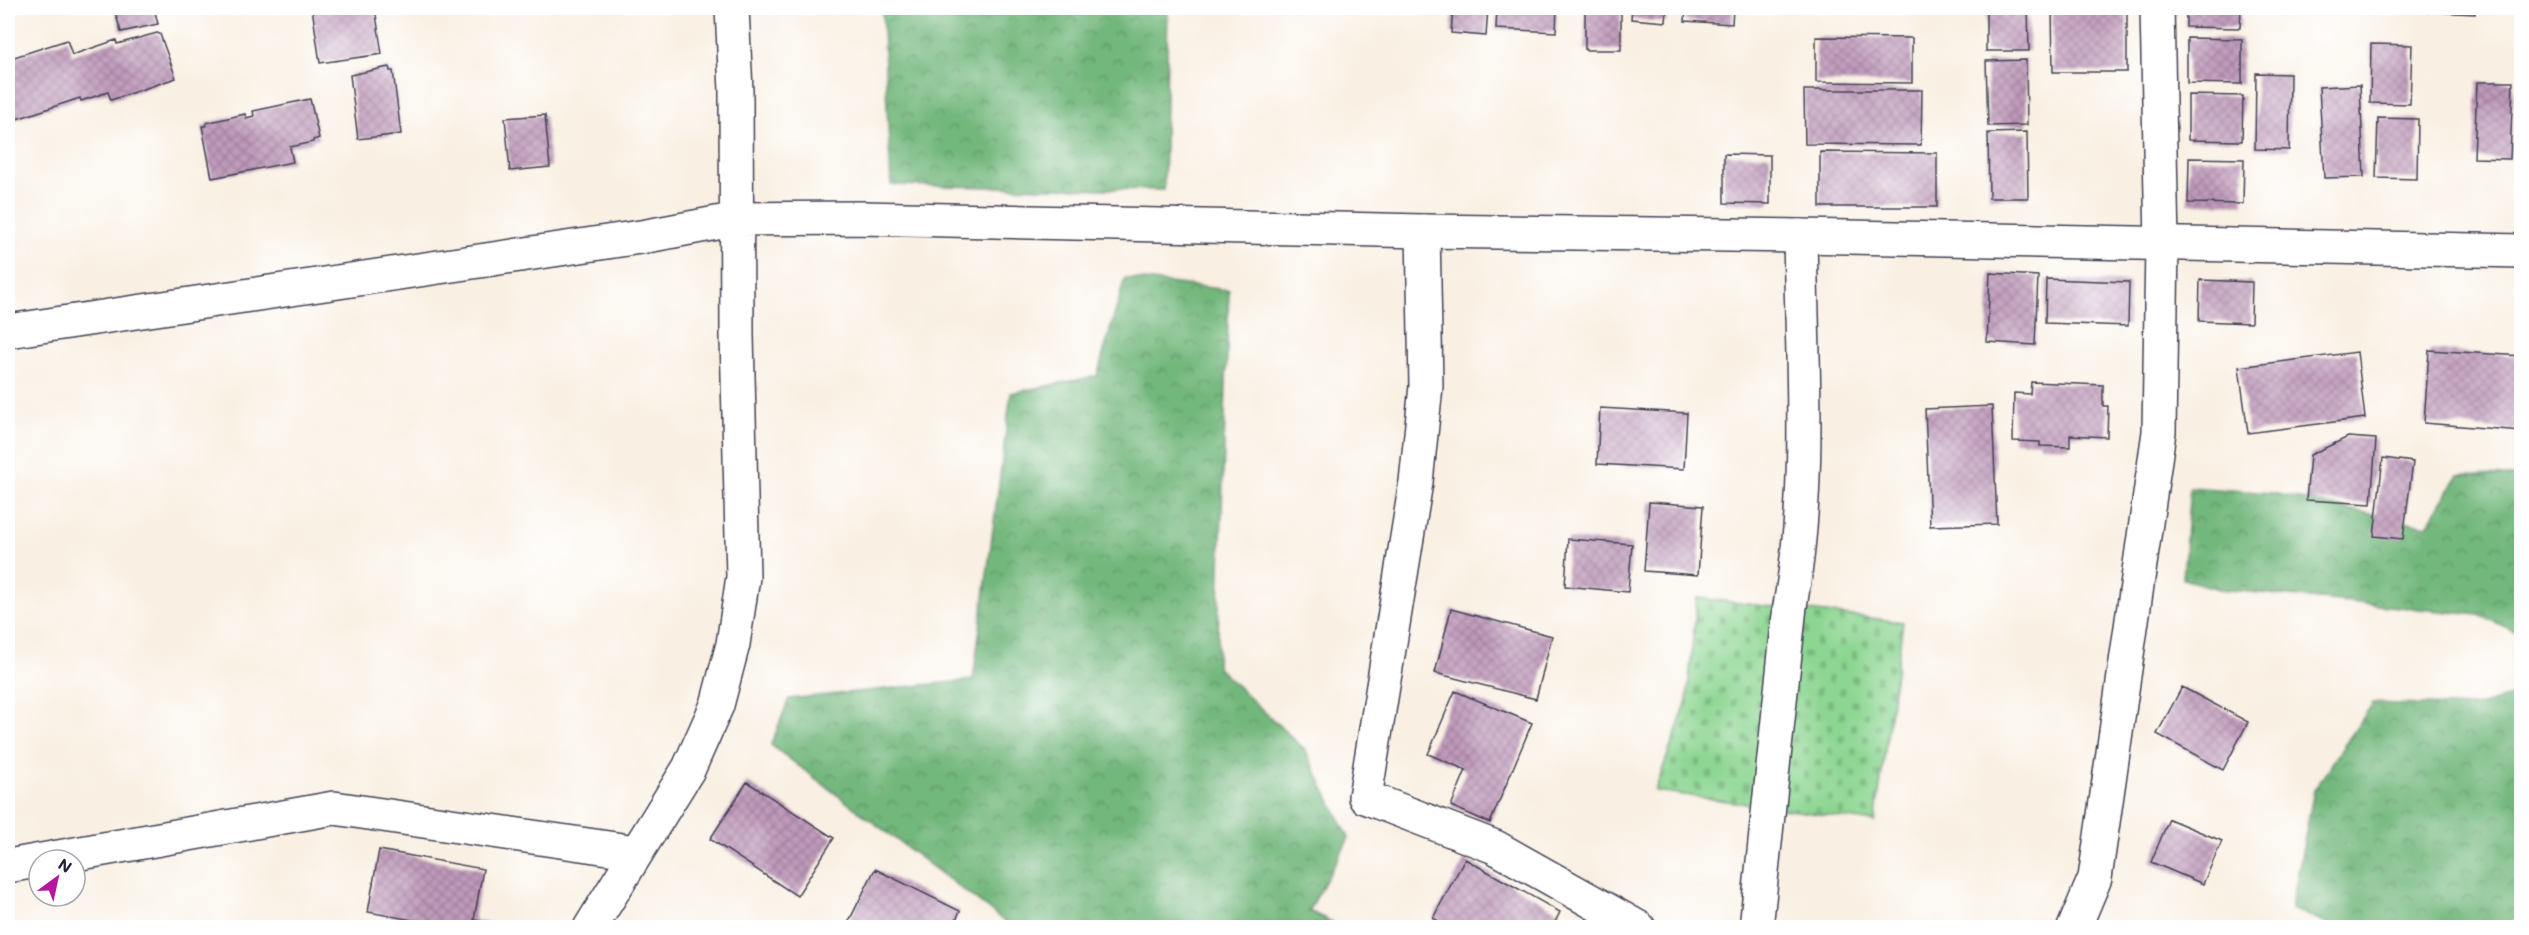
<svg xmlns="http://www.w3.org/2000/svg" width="2529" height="935" viewBox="0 0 2529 935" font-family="Mali,sans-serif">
<defs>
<pattern id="forest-crowns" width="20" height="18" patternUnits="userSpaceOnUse" patternTransform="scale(1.5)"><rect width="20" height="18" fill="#72b77c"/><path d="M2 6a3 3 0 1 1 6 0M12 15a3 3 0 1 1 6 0" fill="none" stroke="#5d9467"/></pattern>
<pattern id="cemetery-stones" width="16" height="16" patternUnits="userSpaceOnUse" patternTransform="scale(1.5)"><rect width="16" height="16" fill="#8dd692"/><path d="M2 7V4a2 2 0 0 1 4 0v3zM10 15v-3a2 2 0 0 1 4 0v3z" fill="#79b77f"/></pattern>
<pattern id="building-cross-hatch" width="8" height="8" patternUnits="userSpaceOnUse" patternTransform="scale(1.5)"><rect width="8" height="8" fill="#c09abb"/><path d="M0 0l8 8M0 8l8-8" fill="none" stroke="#9c7d99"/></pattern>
</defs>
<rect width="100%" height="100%" fill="#fff"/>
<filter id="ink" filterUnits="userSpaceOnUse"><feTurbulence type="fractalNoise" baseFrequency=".0167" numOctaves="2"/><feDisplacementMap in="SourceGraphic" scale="12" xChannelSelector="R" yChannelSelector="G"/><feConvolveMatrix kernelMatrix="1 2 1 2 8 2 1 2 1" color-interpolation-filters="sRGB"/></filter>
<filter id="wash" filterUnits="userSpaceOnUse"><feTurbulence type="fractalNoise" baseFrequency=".008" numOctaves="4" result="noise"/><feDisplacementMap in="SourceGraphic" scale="24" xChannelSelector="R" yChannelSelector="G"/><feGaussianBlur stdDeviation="1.35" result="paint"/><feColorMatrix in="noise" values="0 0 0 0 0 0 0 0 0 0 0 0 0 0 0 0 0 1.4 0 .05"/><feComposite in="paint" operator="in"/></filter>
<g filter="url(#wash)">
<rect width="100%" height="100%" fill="#f9f0e3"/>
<path fill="url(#forest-crowns)" stroke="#4a6c5c" stroke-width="1.5" d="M882 8H1168L1164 190 891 185Z
M1125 278 1229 290 1217 667 1305 750 1349 838 1309 911 1342 927H1012L771 745 789 699 973 680 1011 393 1097 376Z
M2458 475 2521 476V634L2479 615 2219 589 2183 579 2190 487 2272 493 2427 526Z
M2521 694V915L2500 927H2338L2291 909 2314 790 2373 703 2474 707Z"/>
<path fill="url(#cemetery-stones)" stroke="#587c66" stroke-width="1.5" d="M1697 598 1903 622 1875 822 1655 791 1687 701Z"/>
<g id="blocks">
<path fill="url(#building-cross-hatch)" d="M114 8H154L158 24 121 32Z
M312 8H375L382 54 320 63Z
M1453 8H1488L1486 36 1451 33Z
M1497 8H1557L1556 32 1496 29Z
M1585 8H1621V50H1585Z
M1632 8H1667L1666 22 1631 19Z
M1686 8H1733L1732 24 1685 21Z
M1986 8H2028L2029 51H1986Z
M2127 8V72H2053L2052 9Z
M2186 8H2241L2240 28 2186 27Z
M2320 8H2361V11L2320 9Z
M2418 8H2475V14L2418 11Z
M157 33 160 34 176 78 111 100 108 92 81 101 80 98 8 122V59L67 40 72 55 116 40 117 44Z
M1816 37 1912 38V83L1816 82Z
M2187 38 2242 39V84L2187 83Z
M2371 44 2412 45 2410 104 2370 103Z
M2026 60 2027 125 1988 126 1986 61Z
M389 67 390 71H393L401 134 358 139 350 75Z
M2256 73 2290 74 2289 150 2255 149Z
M2477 82H2513L2510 159 2474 158Z
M2360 85 2364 177 2324 178 2319 87Z
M1804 90H1922L1921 145 1805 144Z
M2188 95 2243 96 2242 141 2188 140Z
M310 99 319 138 313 140V142L290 147 293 162 212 178 202 126H206V123L245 114 246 118 254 116 253 111Z
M545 115 550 167 510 171 505 118Z
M2378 118 2418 119 2417 179 2376 178Z
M2027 132 2028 198H1989L1988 133Z
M1820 152 1937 153V207H1820Z
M1724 154 1770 155V204L1724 203Z
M2189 158 2244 159 2243 204 2188 203Z
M1990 273 2038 276 2035 345 1987 342Z
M2046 279 2129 282 2128 326 2045 323Z
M2200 280 2252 282 2251 323 2199 321Z
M2429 350 2522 356V431L2424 423Z
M2357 352 2365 418 2248 433 2239 367Z
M2031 382 2103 385V406H2108L2107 437 2070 435V447L2040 446V442L2013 441 2014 393 2030 394Z
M1992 406 1997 524 1930 526 1925 409Z
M1600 408 1687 413 1684 469 1597 464Z
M2348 437 2376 439 2371 504 2306 500 2310 455Z
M2383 458 2413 462 2403 539 2374 536Z
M1649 502 1703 506 1698 575 1644 571Z
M1568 539 1632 544 1628 592 1565 586Z
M1451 609 1552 636 1536 699 1435 673Z
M2182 687 2248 722 2223 770 2157 734Z
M1455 691 1532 723 1490 823 1451 806 1466 770 1428 754Z
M747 782 834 838 797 896 710 839Z
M2169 819 2222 841 2203 884 2151 862Z
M379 850 483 869 474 920 513 928H456L368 912Z
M1465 859 1560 912 1552 928H1450L1433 918Z
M875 869 960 911 952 928H857L848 923Z"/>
</g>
</g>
<g filter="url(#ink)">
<use href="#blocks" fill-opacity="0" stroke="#424154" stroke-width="1.5"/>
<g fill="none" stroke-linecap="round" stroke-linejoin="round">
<defs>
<path id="minor" d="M1423 231 1426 386 1416 482 1365 797 1495 847 1639 928
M8 866 334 808 636 852
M1756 928 1790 606C1812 484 1802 359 1800 236
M2074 928 2095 878 2159 432 2162 244 2157 8"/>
<path id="tertiary" d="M8 331 647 236 738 219 862 218 1423 231 1800 236 2522 251
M590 928 689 768 717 705 733 644 743 577 737 336 736 91 732 8"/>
</defs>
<use href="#minor" stroke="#424154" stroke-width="36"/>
<use href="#tertiary" stroke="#424154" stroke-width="36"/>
<use href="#minor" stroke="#fff" stroke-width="33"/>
<use href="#tertiary" stroke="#fff" stroke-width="33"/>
</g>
</g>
<rect width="2529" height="935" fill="none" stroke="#fff" stroke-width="30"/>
<g transform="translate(57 878) rotate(33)"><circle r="28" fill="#ffffff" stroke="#a7a7b1" stroke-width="1.5"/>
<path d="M0-4.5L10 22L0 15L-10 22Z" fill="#b5179e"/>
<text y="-9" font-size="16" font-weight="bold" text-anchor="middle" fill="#22223b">N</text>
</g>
</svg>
